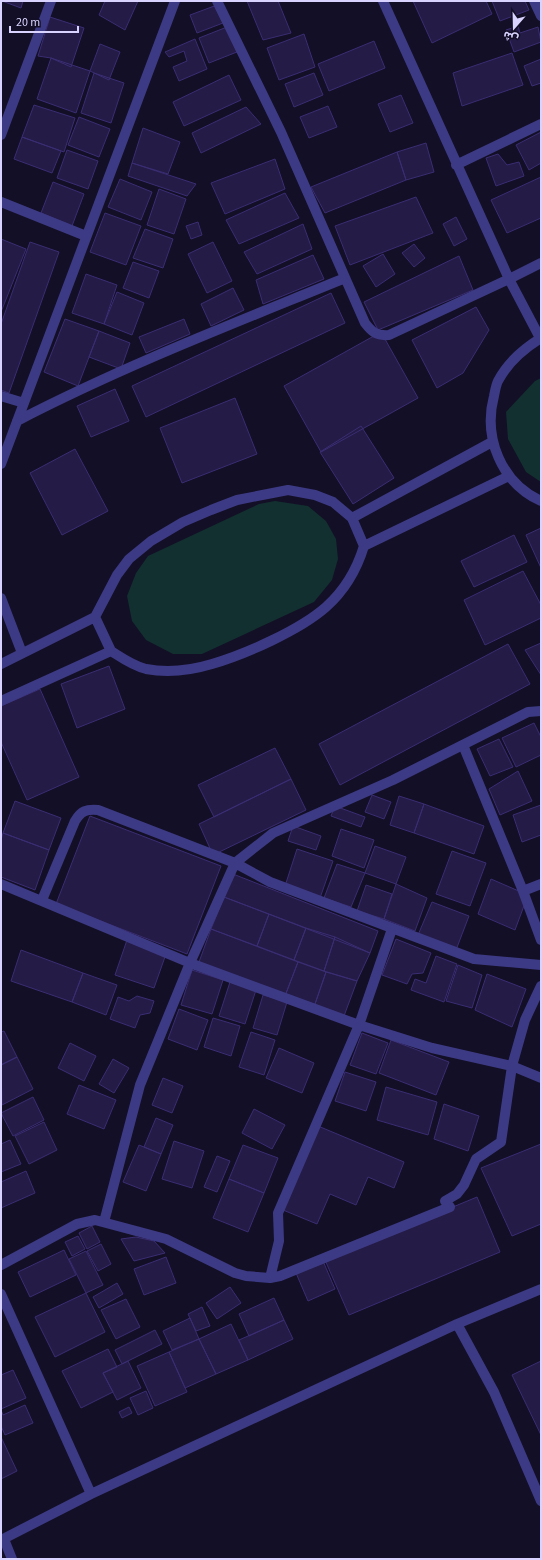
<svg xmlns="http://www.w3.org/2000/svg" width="542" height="1560" viewBox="0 0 542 1560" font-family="'Source Sans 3','Noto Sans Arabic',sans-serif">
<rect width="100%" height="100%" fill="#130f26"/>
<path fill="#12302f" d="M541 378V482L526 472 508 439 506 412 535 381Z
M275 501 308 506 326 521 336 539 338 559 332 580 314 602 202 654H173L146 640 132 621 127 596 136 573 148 556 259 504Z"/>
<path fill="#241b47" stroke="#3b2d73" d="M2 1H23L21 8Z
M105 1H138L125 30 99 15Z
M247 1H278L291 33 263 40Z
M413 1H486L492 14 432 43Z
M492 1H525L529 10 500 21Z
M217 5 223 23 197 33 190 15Z
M50 17 84 28 71 67 51 58 38 56Z
M518 26 520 33 538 27 541 42 514 52 506 30Z
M227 27 237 52 209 63 199 38Z
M304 34 315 67 279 80 267 48Z
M195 39 207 69 179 81 173 67 187 61 184 51 169 57 165 52Z
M374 41 385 68 329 91 318 64Z
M100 44 120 52 109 80 90 71Z
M512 53 523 85 462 106 453 73Z
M51 58 90 71 76 113 37 99Z
M541 59V83L532 86 524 66Z
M94 73 124 83 111 123 81 113Z
M314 73 323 95 294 107 285 84Z
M229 75 241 100 184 126 173 102Z
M401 95 413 123 390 132 378 104Z
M34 105 75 118 64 152 22 137Z
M328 106 337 127 309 138 300 117Z
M246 107 261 124 201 153 192 133Z
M79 117 110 129 99 157 68 145Z
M143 128 180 142 168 174 132 163Z
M541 132V163L529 170 516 145Z
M22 137 61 151 52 173 14 159Z
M426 143 434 172 406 180 397 152Z
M67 150 98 161 88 189 57 178Z
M397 152 406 180 325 213 311 187Z
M498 154 507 165 519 162 524 176 496 186 486 158Z
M275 159 285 189 225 214 211 183Z
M132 163 196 184 187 196 128 176Z
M541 177V218L507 233 491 200Z
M120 179 152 192 141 220 108 207Z
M53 182 84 194 72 226 41 213Z
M159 189 186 199 174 234 147 225Z
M285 193 299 218 239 244 226 220Z
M416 197 433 233 350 265 335 226Z
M105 213 141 226 126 265 90 252Z
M456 217 467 239 454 246 443 224Z
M198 222 202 235 191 239 186 226Z
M303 224 312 249 257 274 244 252Z
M145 229 173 239 163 268 133 258Z
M1 239 26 249 1 312Z
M30 242 59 252 9 393 1 390V324Z
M213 242 232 281 207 293 188 254Z
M414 244 425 258 414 267 402 253Z
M383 254 395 274 376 287 363 266Z
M313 255 324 279 263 304 256 280Z
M459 256 473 290 378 330 364 302Z
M133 262 159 271 149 298 123 288Z
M86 274 117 285 104 324 72 313Z
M233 288 244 310 211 326 201 304Z
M117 292 144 303 132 335 104 324Z
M331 293 345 323 146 417 132 386Z
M476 307 489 330 463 373 437 388 412 340Z
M65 319 99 331 78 386 44 372Z
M184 319 190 334 146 353 139 337Z
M99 331 130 343 121 369 89 357Z
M381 332 418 398 321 452 284 386Z
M115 389 129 421 91 437 77 406Z
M235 398 257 454 182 483 160 428Z
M361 426 394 478 353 504 320 452Z
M75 449 108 511 62 535 30 473Z
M541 528V568L526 535Z
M514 535 527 562 474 587 461 561Z
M523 571 541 605V618L485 645 464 600Z
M541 643V675L525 650Z
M508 644 530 684 340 785 319 744Z
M109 666 125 709 77 728 61 684Z
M40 689 79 777 27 800 1 742V706Z
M534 723 541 737V755L516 767 502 738Z
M499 739 513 767 490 776 477 749Z
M275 748 291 779 214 817 198 785Z
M518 771 532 801 500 815 489 789Z
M291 779 306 810 213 855 199 824Z
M372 795 391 802 384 819 365 812Z
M399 796 424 804 414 833 390 825Z
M15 801 61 818 49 850 3 833Z
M424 804 484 826 474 854 414 833Z
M541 805V835L522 842 513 815Z
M335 806 365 817 361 827 331 816Z
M90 816 221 866 187 954 56 904Z
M293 826 321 836 316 850 288 841Z
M341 829 374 840 364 868 332 856Z
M3 833 49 850 35 890 1 877V840Z
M375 846 406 857 396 884 365 873Z
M297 849 333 861 320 898 285 886Z
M452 851 486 863 470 906 436 894Z
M337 864 365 873 351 907 324 898Z
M233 874 378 931 370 953 224 897Z
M491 879 521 892 525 903 515 930 478 914Z
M396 884 427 898 415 931 384 919Z
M366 885 392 894 384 919 357 911Z
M224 897 269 914 257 946 211 929Z
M432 902 469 916 456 950 418 935Z
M269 914 306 928 294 960 257 946Z
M306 928 335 937 324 971 294 960Z
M211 929 298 962 285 996 199 962Z
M335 937 370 953 357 981 324 971Z
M396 939 431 953 423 973 412 974 407 984 382 975Z
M127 940 166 954 154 988 115 975Z
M21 950 83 973 72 1002 11 981Z
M436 956 457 964 444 1002 411 990 415 979 426 983Z
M298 962 326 972 314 1007 285 996Z
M458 965 482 975 472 1008 446 1001Z
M192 970 223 980 212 1014 181 1005Z
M326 972 357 981 344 1016 314 1007Z
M83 973 117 985 106 1015 72 1002Z
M487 974 526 989 512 1027 475 1010Z
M230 982 256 990 245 1024 219 1016Z
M263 995 287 1002 277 1035 253 1028Z
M137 996 154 1001 150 1013 140 1015 135 1028 110 1019 118 997 129 1001Z
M179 1009 208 1020 197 1050 168 1039Z
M213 1018 240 1026 231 1056 204 1047Z
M4 1031 17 1057 1 1065V1032Z
M251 1032 275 1040 264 1075 239 1067Z
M362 1033 388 1043 376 1074 350 1065Z
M391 1040 449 1062 436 1095 379 1073Z
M70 1043 96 1056 84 1081 58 1068Z
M279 1048 314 1063 302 1093 266 1078Z
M17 1057 33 1089 2 1105 1 1065Z
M113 1059 129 1068 114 1093 99 1084Z
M345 1072 376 1082 366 1111 335 1101Z
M163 1078 183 1086 172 1113 152 1105Z
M79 1085 116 1100 104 1129 67 1114Z
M386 1087 437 1102 428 1135 377 1120Z
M33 1097 44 1120 13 1136 1 1113Z
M444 1104 479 1116 468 1151 434 1139Z
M254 1109 285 1125 272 1149 242 1133Z
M156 1118 173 1125 161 1154 144 1147Z
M44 1122 57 1150 29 1164 15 1136Z
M318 1126 404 1162 394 1188 368 1177 356 1205 330 1194 317 1224 283 1210Z
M10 1140 21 1164 1 1172V1144Z
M174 1141 204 1151 192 1188 162 1179Z
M541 1144V1224L512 1236 481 1168Z
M139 1145 161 1154 146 1191 123 1182Z
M243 1145 278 1158 264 1193 229 1179Z
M217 1156 230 1161 217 1192 204 1187Z
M26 1171 35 1193 1 1208V1182Z
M229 1179 264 1193 248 1232 213 1218Z
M477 1197 500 1252 349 1315 325 1260Z
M92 1226 100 1242 87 1249 79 1233Z
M78 1236 85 1249 72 1256 65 1242Z
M136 1237 154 1241 165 1253 134 1261 121 1239Z
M101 1244 111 1264 98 1271 87 1251Z
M64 1250 76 1275 30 1297 18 1272Z
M86 1251 103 1285 86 1293 69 1259Z
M166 1257 176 1283 144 1295 134 1269Z
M323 1261 335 1289 308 1301 296 1273Z
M117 1283 123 1294 99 1308 93 1297Z
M230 1287 241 1303 217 1319 206 1303Z
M86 1293 105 1332 55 1357 35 1317Z
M274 1298 284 1320 249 1336 239 1314Z
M126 1299 140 1327 116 1339 101 1310Z
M202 1307 210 1326 196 1331 188 1314Z
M190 1318 199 1339 172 1350 163 1331Z
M284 1320 293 1339 248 1360 239 1340Z
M231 1324 248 1360 216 1374 199 1339Z
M155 1330 162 1344 122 1364 115 1350Z
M199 1339 216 1374 185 1388 169 1352Z
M108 1349 117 1367 103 1373 113 1392 81 1408 62 1371Z
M169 1352 187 1392 155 1406 137 1366Z
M128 1361 141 1388 117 1400 103 1373Z
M541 1361V1435L512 1375Z
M13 1370 26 1398 1 1409V1375Z
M146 1391 153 1408 138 1415 130 1398Z
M25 1405 33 1423 5 1435 1 1426V1410L3 1415Z
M129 1407 132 1413 122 1418 119 1412Z
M1 1437 17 1471 1 1479Z"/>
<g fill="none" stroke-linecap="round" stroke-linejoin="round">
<path stroke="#3d3a85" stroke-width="10" d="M217 1 281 132 365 323C372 332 376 336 389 335L509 279 541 263
M383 1 509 279 540 338
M534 1 541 16
M1 135 51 1
M456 165 541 124
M1 202 86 236
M1 396 24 403
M17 421C123 366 235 323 345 278
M1 464 175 1
M1 598 22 653
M463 745 523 891 541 940
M1 884 190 963 359 1025 432 1048 512 1066 541 1078
M523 891 541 884
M42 900 75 821C81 811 86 809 98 810L235 863 273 833 393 780 528 712 541 711
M104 1222 140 1085 190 963 235 863 270 882 474 959 541 965
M1 1265 77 1224 95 1220 166 1239 235 1273 246 1276 270 1278 279 1241 278 1213 359 1025 392 929
M270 1278 280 1276 450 1207 445 1201 457 1194 464 1185 476 1159 501 1142 512 1066 525 1020 541 986
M1 1294 91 1494
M457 1324 494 1392 541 1501
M4 1539 12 1559
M1 1540 91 1494 457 1324 541 1289"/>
<path stroke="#3d3a85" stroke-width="10" d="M541 338C523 349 508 362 498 381 496 385 495 391 494 396 483 437 501 483 541 501
M352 518 364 546
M95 617 111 651
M1 664 95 617 117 575 129 559 151 541 183 522 211 510 237 500 288 490 315 495 333 502 352 518 492 442
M1 701 111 651C122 658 133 666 146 669 167 673 192 670 212 664 246 654 300 630 326 607 344 591 357 569 364 546L509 476"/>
</g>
<rect width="542" height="1560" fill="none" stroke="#d9d4ff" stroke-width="4"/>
<g transform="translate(514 28) rotate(200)" stroke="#130f26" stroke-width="3" paint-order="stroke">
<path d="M0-3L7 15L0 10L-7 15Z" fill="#d9d4ff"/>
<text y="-6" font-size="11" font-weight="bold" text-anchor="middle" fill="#d9d4ff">ش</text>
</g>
<path d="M10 26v6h68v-6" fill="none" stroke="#d9d4ff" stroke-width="2"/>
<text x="16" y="26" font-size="12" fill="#d9d4ff" stroke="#130f26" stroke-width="3" paint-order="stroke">20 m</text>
</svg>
